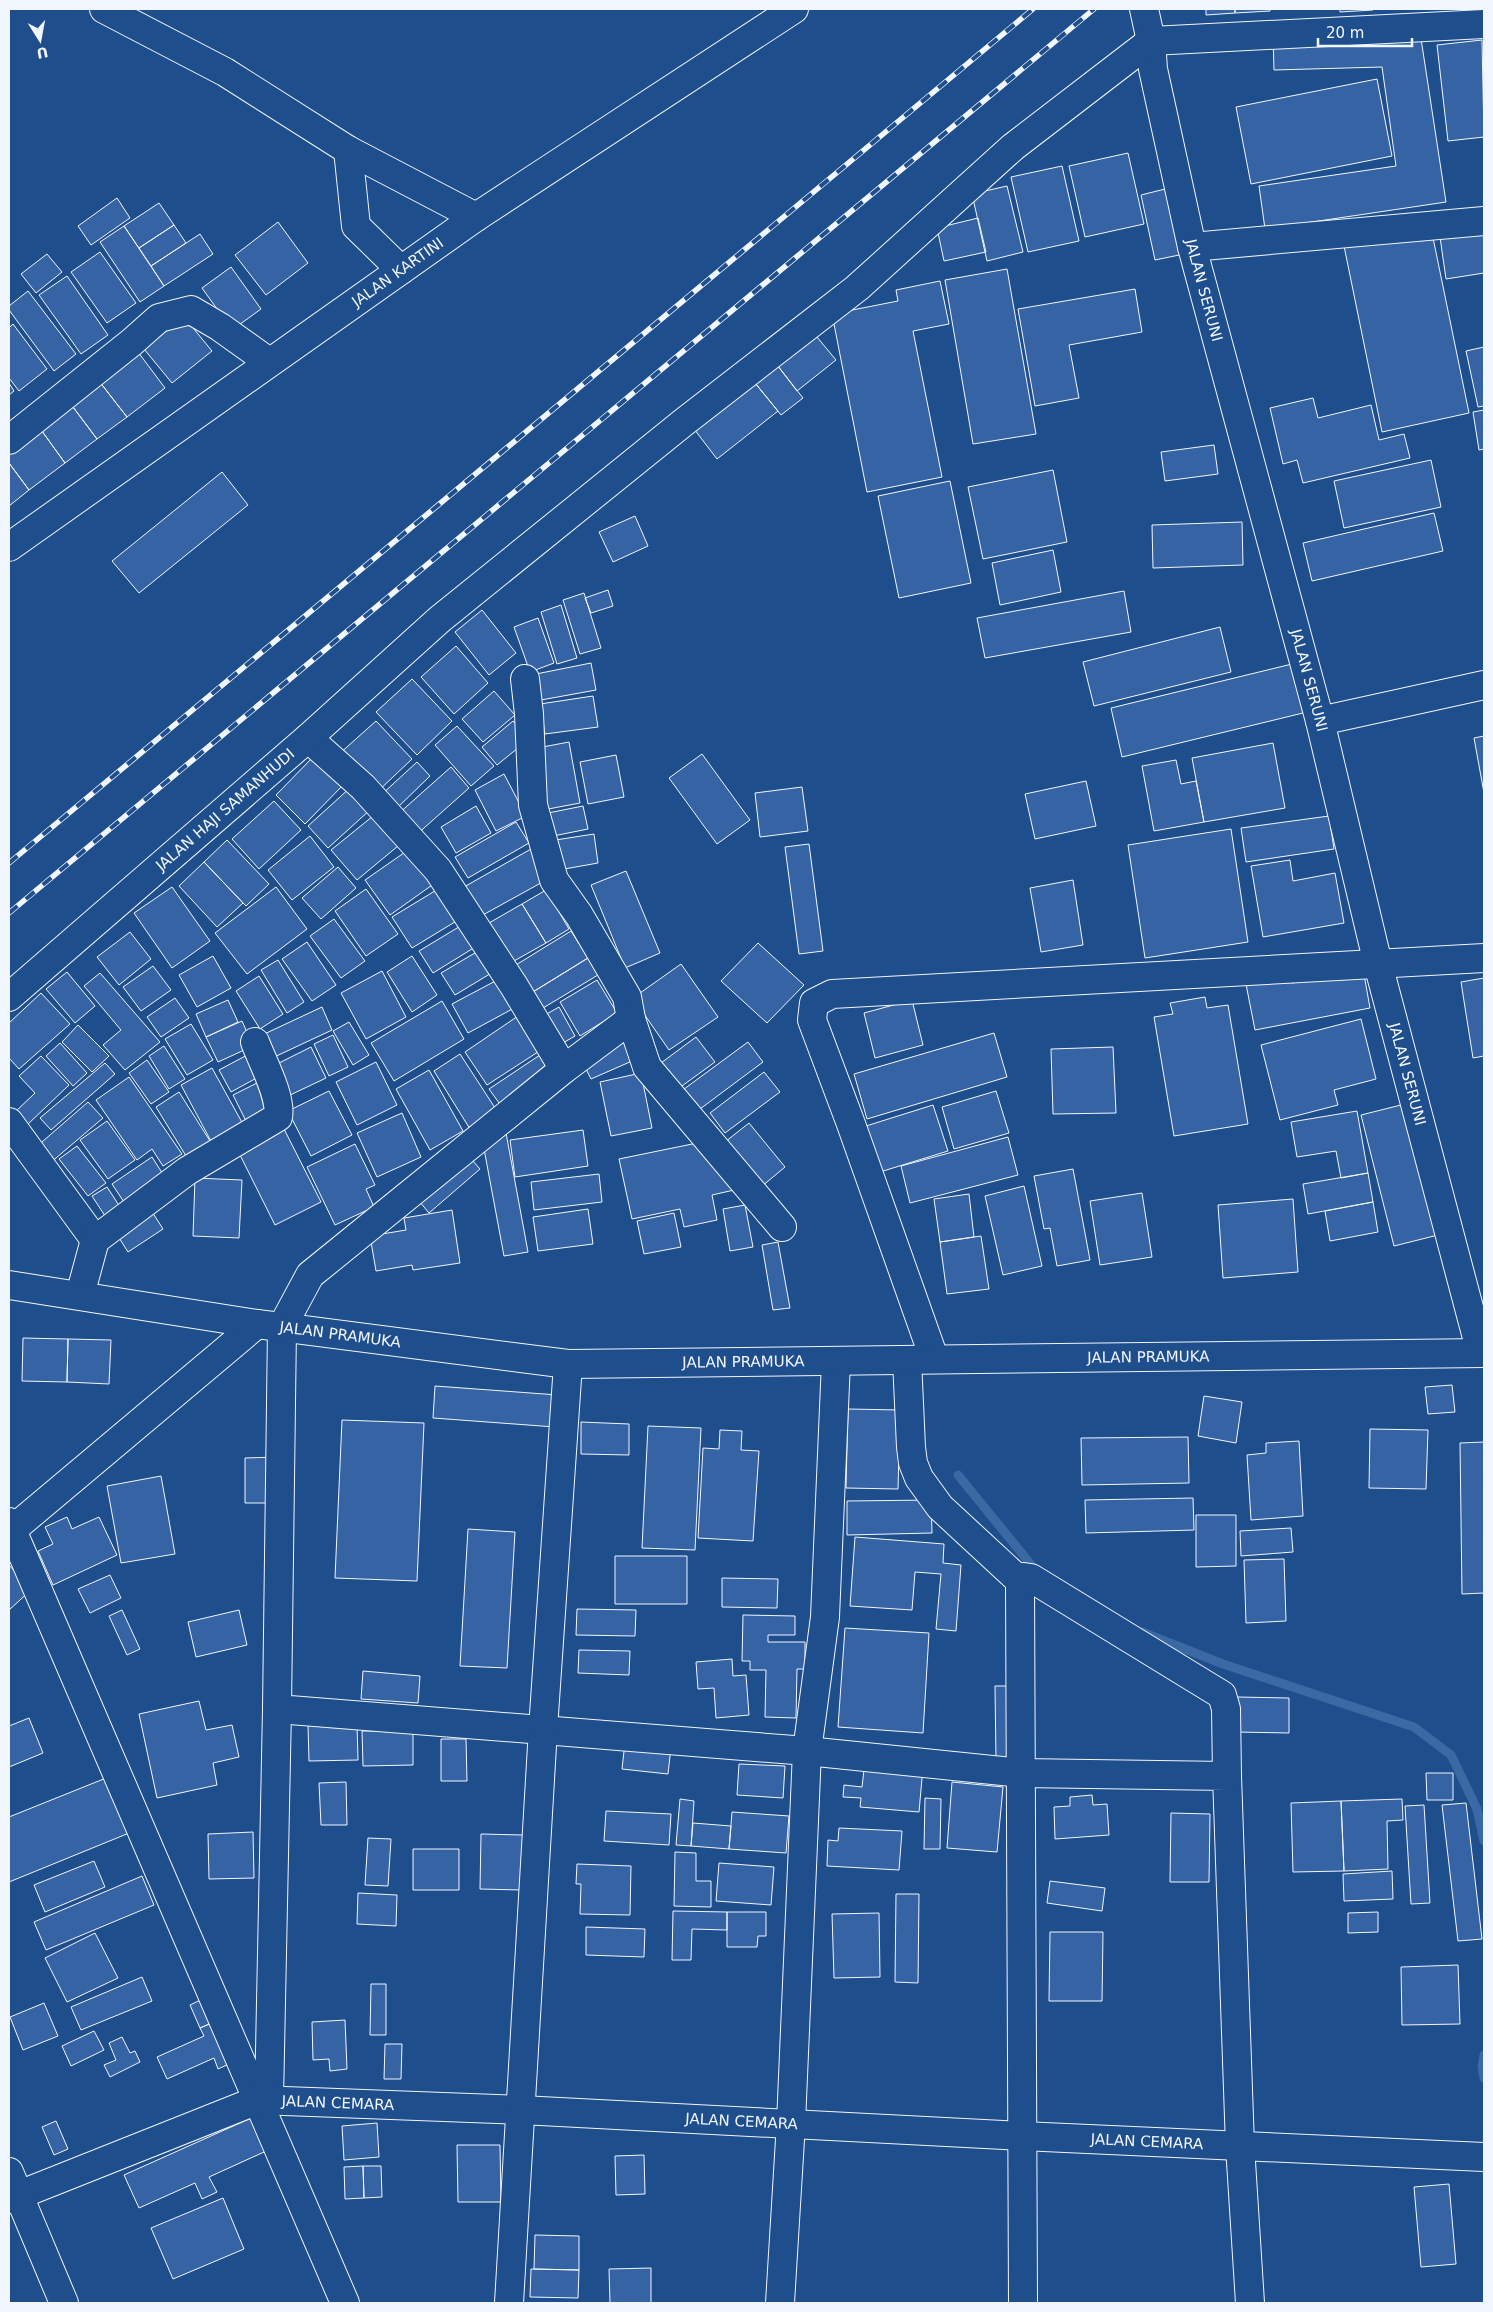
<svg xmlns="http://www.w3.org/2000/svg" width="1493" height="2312" viewBox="0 0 1493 2312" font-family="'DejaVu Sans',sans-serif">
<rect width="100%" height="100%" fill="#1f4e8c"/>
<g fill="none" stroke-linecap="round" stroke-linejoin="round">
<path stroke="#3b69a3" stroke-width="9" d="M958 1475 1037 1572
M1142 1632 1223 1664 1414 1727 1451 1755 1477 1809 1484 1841
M1484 2055 1482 2067 1484 2078"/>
</g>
<path fill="#3563a3" stroke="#f2f6ff" d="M1206 9H1235V13L1206 15Z
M1235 9H1270V11L1235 13Z
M1340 9H1373V10L1340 12Z
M1420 32 1446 202 1265 229 1259 186 1396 166 1382 67 1274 70 1273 36Z
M1482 40 1484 137 1448 141 1437 45Z
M1377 79 1392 156 1251 184 1236 107Z
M1128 153 1144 224 1085 237 1069 166Z
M1062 166 1079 241 1028 252 1011 177Z
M1007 186 1023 252 987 261 972 194Z
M1169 188 1184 254 1155 260 1141 195Z
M117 198 130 218 91 245 78 226Z
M159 203 174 225 139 248 124 226Z
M978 218 986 252 944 261 937 228Z
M278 222 308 263 266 295 235 255Z
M174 225 186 243 151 266 139 248Z
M124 226 164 286 140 302 100 242Z
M1431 228 1469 413 1382 432 1344 246Z
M1484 230V273L1446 279 1440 237Z
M200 234 213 254 164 286 151 266Z
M100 252 136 303 107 323 71 272Z
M47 254 62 272 36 293 21 274Z
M231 267 261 309 232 330 202 288Z
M1007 269 1036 434 973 444 945 280Z
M67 276 108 335 81 354 39 295Z
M940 281 949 324 913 331 942 477 867 492 832 314 898 301 896 290Z
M1135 289 1142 332 1069 345 1079 398 1035 406 1018 309Z
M28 291 76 354 54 371 9 310V306Z
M184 317 212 351 172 383 144 349Z
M13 324 47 369 19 391 9 378V328Z
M812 331 836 360 797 391 774 361Z
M1484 347V406L1478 407 1466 351Z
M138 352 165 388 127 417 99 381Z
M774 361 803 398 781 415 751 378Z
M751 378 778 411 717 459 691 425Z
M99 381 127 417 97 439 70 403Z
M9 383 14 391 9 395Z
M1313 398 1318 418 1371 405 1379 440 1404 434 1410 458 1303 483 1297 460 1283 464 1270 408Z
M70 403 97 439 65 463 39 427Z
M1484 410V449L1479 450 1473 412Z
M39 427 65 463 29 490 9 463V450Z
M1214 445 1218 474 1165 481 1161 452Z
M1431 460 1441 507 1344 528 1334 481Z
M9 463 29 490 9 506Z
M1053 470 1067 542 983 559 968 487Z
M222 472 248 505 139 593 112 561Z
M950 481 971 583 899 598 878 496Z
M1434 513 1443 551 1312 581 1303 543Z
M635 516 648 546 613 562 599 532Z
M1242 522 1243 565 1153 568 1152 525Z
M1053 550 1061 592 1000 605 992 563Z
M608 590 613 606 591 613 585 598Z
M1124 591 1131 632 985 658 977 618Z
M584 593 601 648 580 654 563 600Z
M561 605 577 658 557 664 541 612Z
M482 610 516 653 489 675 455 632Z
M538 618 554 663 530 672 514 627Z
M1220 627 1231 672 1094 706 1083 662Z
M456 646 488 683 454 714 421 677Z
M591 663 596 690 541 700 536 674Z
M1292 664 1303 713 1122 757 1111 708Z
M412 679 452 721 417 755 376 712Z
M494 691 515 715 483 742 462 719Z
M593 696 598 727 545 734 540 704Z
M376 721 412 759 375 794 338 755Z
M513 721 529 739 497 765 482 747Z
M457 726 494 766 471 786 435 745Z
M1484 736V793L1474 738Z
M569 742 580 803 543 810 532 749Z
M1273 743 1285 808 1204 822 1192 758Z
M317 753 346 782 305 824 276 795Z
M702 754 750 820 717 844 669 778Z
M616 755 624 797 588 804 580 762Z
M1176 760 1181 784 1196 781 1204 822 1154 831 1142 766Z
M417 762 430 776 394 811 380 796Z
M451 767 469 788 415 836 397 815Z
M504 774 526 816 496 831 475 790Z
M1086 781 1096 826 1035 839 1025 794Z
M351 787 371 809 328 848 308 826Z
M802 787 808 831 760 837 755 793Z
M274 801 301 830 259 869 232 839Z
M476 806 491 833 456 853 441 827Z
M583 806 588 829 548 837 543 814Z
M378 812 404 841 357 880 331 850Z
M1329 816 1334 849 1246 862 1241 828Z
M516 822 529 843 468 878 455 857Z
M1231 829 1248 942 1145 958 1128 845Z
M594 834 598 863 553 871 549 841Z
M310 836 334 867 292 900 268 870Z
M227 840 269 884 246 906 204 862Z
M809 844 823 951 799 954 785 847Z
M411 848 435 883 390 915 365 880Z
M531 849 548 879 481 916 464 887Z
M1290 860 1293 881 1335 873 1344 923 1263 937 1251 866Z
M204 862 243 903 217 927 179 886Z
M338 867 356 888 321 919 302 898Z
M626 871 660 953 625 968 591 885Z
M1073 880 1083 945 1041 952 1030 888Z
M443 886 463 917 412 948 392 917Z
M172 887 210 941 172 968 134 913Z
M276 887 307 929 247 974 215 933Z
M366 889 398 934 366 956 335 911Z
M546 890 569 929 546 943 522 904Z
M522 904 546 943 505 966 482 927Z
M334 919 365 961 341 978 310 936Z
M467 922 480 944 433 973 419 951Z
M571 931 588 958 528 995 511 968Z
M130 932 151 959 119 985 97 957Z
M307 942 336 985 312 1001 282 959Z
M758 943 804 985 767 1023 721 981Z
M485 947 498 969 455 995 441 973Z
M213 956 231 988 197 1007 179 975Z
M412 956 437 995 412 1012 387 972Z
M588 958 598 975 538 1011 528 995Z
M278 960 304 1002 287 1013 261 970Z
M681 964 718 1017 669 1050 633 998Z
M153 966 171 990 141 1011 123 987Z
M1363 969 1370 1008 1255 1030 1245 979 1290 970 1292 983Z
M382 971 406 1017 366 1039 341 993Z
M67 972 95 1006 75 1023 46 989Z
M100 973 160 1042 125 1070 103 1045 121 1030 84 986Z
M259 976 283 1014 260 1029 236 991Z
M501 978 516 1007 468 1033 452 1004Z
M1484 978V1056L1473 1058 1461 982Z
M597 980 617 1013 580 1036 560 1002Z
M41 993 70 1024 19 1069 9 1058V1023Z
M1205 997 1207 1008 1228 1005 1248 1124 1174 1136 1154 1017 1173 1014 1170 1003Z
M175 998 189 1018 161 1037 147 1017Z
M228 1000 238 1022 206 1037 196 1014Z
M912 1000 923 1045 875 1058 864 1013Z
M442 1001 464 1039 394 1081 371 1043Z
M322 1007 332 1030 270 1059 260 1036Z
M559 1007 575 1036 554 1048 538 1019Z
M521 1014 544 1048 487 1085 465 1052Z
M1361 1019 1376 1079 1334 1090 1338 1105 1280 1120 1261 1045Z
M242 1021 253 1046 218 1062 206 1037Z
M349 1022 369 1055 353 1065 333 1031Z
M191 1024 213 1060 187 1075 165 1039Z
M78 1025 109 1056 92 1072 62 1042Z
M994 1033 1007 1077 867 1119 854 1074Z
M333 1035 348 1067 329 1076 314 1044Z
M696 1037 715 1062 675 1091 657 1066Z
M622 1038 632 1061 591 1079 580 1057Z
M748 1042 763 1062 696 1112 680 1092Z
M60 1043 87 1073 73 1086 46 1056Z
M164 1046 185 1079 169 1089 149 1056Z
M311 1047 326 1078 288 1096 273 1066Z
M1113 1047 1116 1113 1053 1114 1051 1049Z
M251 1053 262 1075 231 1092 219 1070Z
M543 1053 555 1072 502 1107 489 1089Z
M460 1054 497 1111 470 1129 434 1071Z
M41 1056 69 1085 26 1126 14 1113 35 1093 19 1076Z
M147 1060 169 1092 151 1104 129 1073Z
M376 1062 397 1105 357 1125 336 1082Z
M105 1063 115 1074 51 1130 40 1118Z
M212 1068 244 1126 212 1143 181 1085Z
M429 1070 463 1131 430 1150 396 1089Z
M764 1072 780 1092 725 1133 710 1113Z
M641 1073 652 1128 611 1136 600 1082Z
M129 1077 182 1154 163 1166 152 1149 137 1160 96 1100Z
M263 1080 278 1108 247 1123 233 1095Z
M329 1091 352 1135 311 1156 288 1111Z
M996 1091 1009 1133 954 1149 942 1107Z
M179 1092 210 1141 186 1156 156 1107Z
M88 1102 103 1118 49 1164 35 1148Z
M1405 1104 1438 1235 1394 1246 1361 1115Z
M933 1105 948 1151 880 1172 866 1126Z
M1357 1111 1368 1173 1341 1178 1336 1151 1297 1157 1291 1122Z
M402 1113 421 1157 377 1177 357 1133Z
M107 1121 135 1160 108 1179 80 1140Z
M749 1123 785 1167 761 1187 725 1142Z
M283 1127 321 1202 275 1225 237 1149Z
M583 1130 588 1166 515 1177 510 1140Z
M506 1133 528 1252 504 1256 482 1138Z
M1008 1137 1018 1175 910 1203 901 1166Z
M702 1142 743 1188 712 1195 717 1220 684 1227 680 1209 632 1219 619 1159Z
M355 1144 375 1185 366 1189 374 1207 335 1225 307 1167Z
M77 1146 106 1183 88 1196 59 1159Z
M465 1152 480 1169 429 1213 414 1195Z
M152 1157 168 1182 128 1208 112 1184Z
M1073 1169 1090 1260 1057 1266 1050 1228 1044 1229 1034 1176Z
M1368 1173 1373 1202 1308 1214 1303 1184Z
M599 1174 602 1202 534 1210 531 1182Z
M195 1178 242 1180 239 1238 193 1236Z
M1024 1186 1042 1266 1003 1275 985 1196Z
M107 1187 126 1216 111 1225 92 1196Z
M1142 1193 1152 1257 1100 1265 1090 1201Z
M969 1194 974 1237 940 1242 934 1199Z
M1293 1199 1298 1272 1223 1278 1218 1205Z
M1373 1202 1378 1232 1330 1241 1325 1211Z
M745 1205 753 1247 730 1251 723 1209Z
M588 1209 593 1244 538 1251 533 1217Z
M151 1210 163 1229 128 1252 116 1233Z
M452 1210 460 1263 413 1270 412 1265 376 1271 370 1236 406 1230 404 1218Z
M674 1213 681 1247 644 1254 637 1221Z
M981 1236 989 1289 947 1294 940 1242Z
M778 1242 790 1308 773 1310 762 1245Z
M23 1338 68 1339 67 1382 22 1381Z
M68 1339 111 1340 109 1384 67 1382Z
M1452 1385 1455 1412 1428 1414 1425 1387Z
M435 1386 558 1395 555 1427 433 1418Z
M1204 1396 1242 1402 1236 1443 1198 1436Z
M848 1409 900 1410 898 1489 846 1488Z
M342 1420 424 1423 417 1581 335 1578Z
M581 1422 629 1424V1455L581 1454Z
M648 1426 701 1428 695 1550 642 1548Z
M1370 1429 1428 1430 1426 1489 1369 1488Z
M720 1430 742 1431 741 1450 759 1451 753 1541 698 1538 703 1448 719 1449Z
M1188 1437 1189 1483 1082 1485 1081 1438Z
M1299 1441 1303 1516 1251 1520 1247 1455 1266 1453V1443Z
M1484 1442V1593L1462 1594 1460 1443Z
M277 1457 278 1503H245V1458Z
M161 1476 175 1554 121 1563 107 1486Z
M1193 1498 1194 1530 1086 1533 1085 1500Z
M931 1500 932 1533 847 1535V1501Z
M1196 1515H1236V1566L1196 1567Z
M67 1517 72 1529 99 1517 117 1555 53 1585 38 1551 53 1544 45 1527Z
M1291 1528 1293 1552 1241 1556 1240 1531Z
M468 1529 515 1532 507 1668 460 1666Z
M855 1537 944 1544 943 1563 961 1565 956 1631 936 1629 941 1574 915 1572 912 1610 850 1606Z
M615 1556H687V1604H615Z
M1284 1559 1286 1621 1246 1623 1244 1560Z
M9 1565 31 1590 9 1610Z
M110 1575 121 1598 90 1613 78 1589Z
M722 1578 778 1579 777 1608 722 1607Z
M577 1609 636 1610 635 1636 576 1635Z
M122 1610 140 1649 127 1655 109 1616Z
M239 1610 247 1645 196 1657 188 1622Z
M743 1615 795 1616V1635H768V1642H805V1669H797L796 1718 765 1717 766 1670H750V1661H742Z
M845 1628 929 1633 923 1733 838 1727Z
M579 1650 630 1651 629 1675 578 1673Z
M732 1659 733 1676 746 1675 749 1715 716 1718 714 1688 698 1689 696 1662Z
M363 1671 420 1676 418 1703 361 1699Z
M995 1686H1016L1017 1761H996Z
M1237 1697 1289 1698V1733L1236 1732Z
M199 1701 206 1730 232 1725 239 1757 213 1763 217 1785 157 1798 139 1714Z
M29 1718 43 1753 9 1767V1726Z
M357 1724 358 1760 309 1761 308 1725Z
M362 1731H413V1765L363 1766Z
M441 1739H466L467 1781H441Z
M625 1742 671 1747 668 1774 622 1769Z
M865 1761 923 1767 919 1812 860 1807 861 1798 843 1797 844 1785 862 1787Z
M739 1764 785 1766 783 1798 737 1795Z
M1426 1773H1453V1800H1427Z
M116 1774 139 1829 9 1882V1817Z
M346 1782 347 1825H321L319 1783Z
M952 1782 1003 1787 997 1852 947 1848Z
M1092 1795 1093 1805 1107 1804 1109 1835 1055 1839 1054 1807 1070 1806V1797Z
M925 1798 941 1799 940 1849H924Z
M680 1799 694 1801 691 1846 676 1845Z
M1402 1799 1403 1820 1387 1821 1388 1869 1344 1871 1341 1801Z
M1341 1801 1344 1871 1293 1872 1291 1803Z
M1466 1803 1482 1939 1458 1941 1442 1805Z
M1424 1805 1430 1903 1411 1904 1405 1806Z
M606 1811 671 1814 669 1845 604 1841Z
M732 1812 789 1816 786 1853 729 1849Z
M1171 1813 1210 1814 1209 1882H1170Z
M693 1823 731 1826 729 1849 691 1846Z
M839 1828 902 1831 899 1870 827 1866 828 1840 838 1841Z
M253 1832 254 1878 209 1879 208 1834Z
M481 1834 523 1835 522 1890 480 1889Z
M368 1838 391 1839 388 1886 365 1885Z
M413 1849H459V1890H413Z
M675 1852 696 1853V1881H711V1907L674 1906Z
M94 1861 105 1887 45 1912 34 1885Z
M719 1863 774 1867 771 1905 716 1901Z
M577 1864 631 1866 630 1915 580 1914 581 1884H576Z
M1392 1871 1393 1899 1344 1901 1343 1874Z
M142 1876 154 1905 46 1950 34 1922Z
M1050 1881 1105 1888 1102 1911 1047 1903Z
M358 1893 397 1895 396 1926 357 1924Z
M896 1894H919L918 1983 895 1982Z
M673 1911 727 1912V1930L692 1929 691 1960H672Z
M727 1912H766V1936H758L757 1947H727Z
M1378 1912V1932L1348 1933V1913Z
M879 1913 880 1977 834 1978 832 1914Z
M586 1927 645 1929 644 1957 586 1955Z
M1050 1932H1103L1102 2001H1049Z
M95 1933 118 1978 67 2002 45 1958Z
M1458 1965 1460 2024 1402 2025 1401 1967Z
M142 1977 152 2001 81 2030 71 2007Z
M371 1984H386V2035H370Z
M211 1995 221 2019 200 2028 190 2005Z
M44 2003 58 2036 23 2050 10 2017Z
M221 2019 240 2059 218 2069 214 2058 167 2079 157 2057 204 2036 200 2028Z
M345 2020 347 2069 330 2071 329 2059 313 2060 312 2022Z
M94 2031 104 2050 71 2066 62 2046Z
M122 2037 130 2053 135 2051 140 2062 110 2077 104 2065 116 2060 109 2043Z
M385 2044H402L401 2079H384Z
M260 2114 275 2147 209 2177 217 2192 202 2199 195 2183 139 2208 124 2175Z
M56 2121 68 2149 54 2155 42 2127Z
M377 2123 379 2157 344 2160 342 2126Z
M457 2145H500L501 2202H458Z
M644 2155 645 2194 616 2195 615 2156Z
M363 2166 364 2198 345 2199 344 2167Z
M363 2166H381L382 2197 364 2198Z
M1449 2184 1456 2264 1421 2267 1414 2187Z
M223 2198 244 2249 173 2279 151 2228Z
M535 2235 579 2236V2270L534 2269Z
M651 2268V2303H610L609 2269Z
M531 2269 579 2270 578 2298 530 2297Z"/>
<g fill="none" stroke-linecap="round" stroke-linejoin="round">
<defs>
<g id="minor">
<path id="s1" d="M1144 9 1151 41 1153 69 1192 247 1320 721 1378 964 1481 1353"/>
<path d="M1192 247 1484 221"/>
<path d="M9 440 132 342 159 318 191 310 220 327 269 362"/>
<path d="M525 679 529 714 533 805 554 880 579 915 627 997 631 1019"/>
<path d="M1320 721 1484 685"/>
<path d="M308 738 363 787 438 870 514 986 564 1069"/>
<path id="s2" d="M9 997 308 738 440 619 684 422 857 288 1013 147 1151 41 1484 24"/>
<path d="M9 1122 95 1240"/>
<path d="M782 1227 647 1067 631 1019 564 1069 310 1275 282 1327 277 1709 807 1751 1021 1773 1227 1776 1240 2146 1250 2303"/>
<path d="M80 1295 95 1240 187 1171 278 1117C282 1097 262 1061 255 1042"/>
<path d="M934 1358 851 1124 812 1020 814 1003 832 994 1484 958"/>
<path d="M907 1360 911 1447 913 1463 919 1478 940 1507 1020 1581 1023 2303"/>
<path d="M9 1522 12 1530 257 1324"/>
<path d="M9 1533 12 1530 345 2303"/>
<path d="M1020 1581 1024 1577 1031 1578 1222 1695 1226 1709 1227 1776"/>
<path d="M269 2100 277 1709"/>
<path id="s3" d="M9 2199 258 2100 521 2110 1022 2136 1484 2157"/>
<path d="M509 2303 543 1729 568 1364"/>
<path d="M780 2303 791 2123 807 1751 825 1617 836 1361"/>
</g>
<g id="tertiary">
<path d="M104 9 225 72 348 150 476 217"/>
<path d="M348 150 356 226 401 270"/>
<path id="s4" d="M9 1285 257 1324 568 1364 1484 1353"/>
</g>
<path id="secondary" d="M9 2172 64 2303"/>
<g id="trunk">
<path id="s5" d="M9 547 476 217 794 9"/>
</g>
</defs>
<use href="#minor" stroke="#f2f6ff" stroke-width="30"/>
<use href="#tertiary" stroke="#f2f6ff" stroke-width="30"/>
<use href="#secondary" stroke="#f2f6ff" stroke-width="30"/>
<use href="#trunk" stroke="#f2f6ff" stroke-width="30"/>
<use href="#minor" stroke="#1f4e8c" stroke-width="28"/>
<use href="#tertiary" stroke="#1f4e8c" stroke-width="28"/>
<use href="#secondary" stroke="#1f4e8c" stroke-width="28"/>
<use href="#trunk" stroke="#1f4e8c" stroke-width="28"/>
<defs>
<path id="rail" d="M9 863 1033 9
M9 913 1094 9"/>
</defs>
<use href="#rail" stroke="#f2f6ff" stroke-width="5.5"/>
<use href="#rail" stroke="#1f4e8c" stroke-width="4" stroke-dasharray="11" stroke-linecap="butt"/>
</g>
<g text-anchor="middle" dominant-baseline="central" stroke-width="4" stroke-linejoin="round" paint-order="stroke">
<g font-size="15" fill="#f2f6ff" stroke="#1f4e8c">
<text stroke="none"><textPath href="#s5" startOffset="476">JALAN KARTINI</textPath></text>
<text stroke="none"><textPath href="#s1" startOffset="288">JALAN SERUNI</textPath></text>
<text stroke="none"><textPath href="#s1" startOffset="692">JALAN SERUNI</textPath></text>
<text stroke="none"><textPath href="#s2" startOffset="286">JALAN HAJI SAMANHUDI</textPath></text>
<text stroke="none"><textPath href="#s1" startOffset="1098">JALAN SERUNI</textPath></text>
<text stroke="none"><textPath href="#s4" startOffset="335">JALAN PRAMUKA</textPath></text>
<text stroke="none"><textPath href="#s4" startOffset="1145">JALAN PRAMUKA</textPath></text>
<text stroke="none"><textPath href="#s4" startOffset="740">JALAN PRAMUKA</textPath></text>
<text stroke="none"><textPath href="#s3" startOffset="348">JALAN CEMARA</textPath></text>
<text stroke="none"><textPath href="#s3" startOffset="752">JALAN CEMARA</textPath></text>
<text stroke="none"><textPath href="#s3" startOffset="1158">JALAN CEMARA</textPath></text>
</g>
</g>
<rect width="1493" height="2312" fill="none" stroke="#f2f6ff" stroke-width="20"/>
<g transform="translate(40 40) rotate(169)" stroke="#1f4e8c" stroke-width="4" paint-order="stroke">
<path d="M0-4L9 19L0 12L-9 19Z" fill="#f2f6ff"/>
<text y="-8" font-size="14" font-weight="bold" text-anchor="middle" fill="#f2f6ff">U</text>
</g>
<path d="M1318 38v8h94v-8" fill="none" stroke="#f2f6ff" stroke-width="2.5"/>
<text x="1326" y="38" font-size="15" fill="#f2f6ff" stroke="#1f4e8c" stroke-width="4" paint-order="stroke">20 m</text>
</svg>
